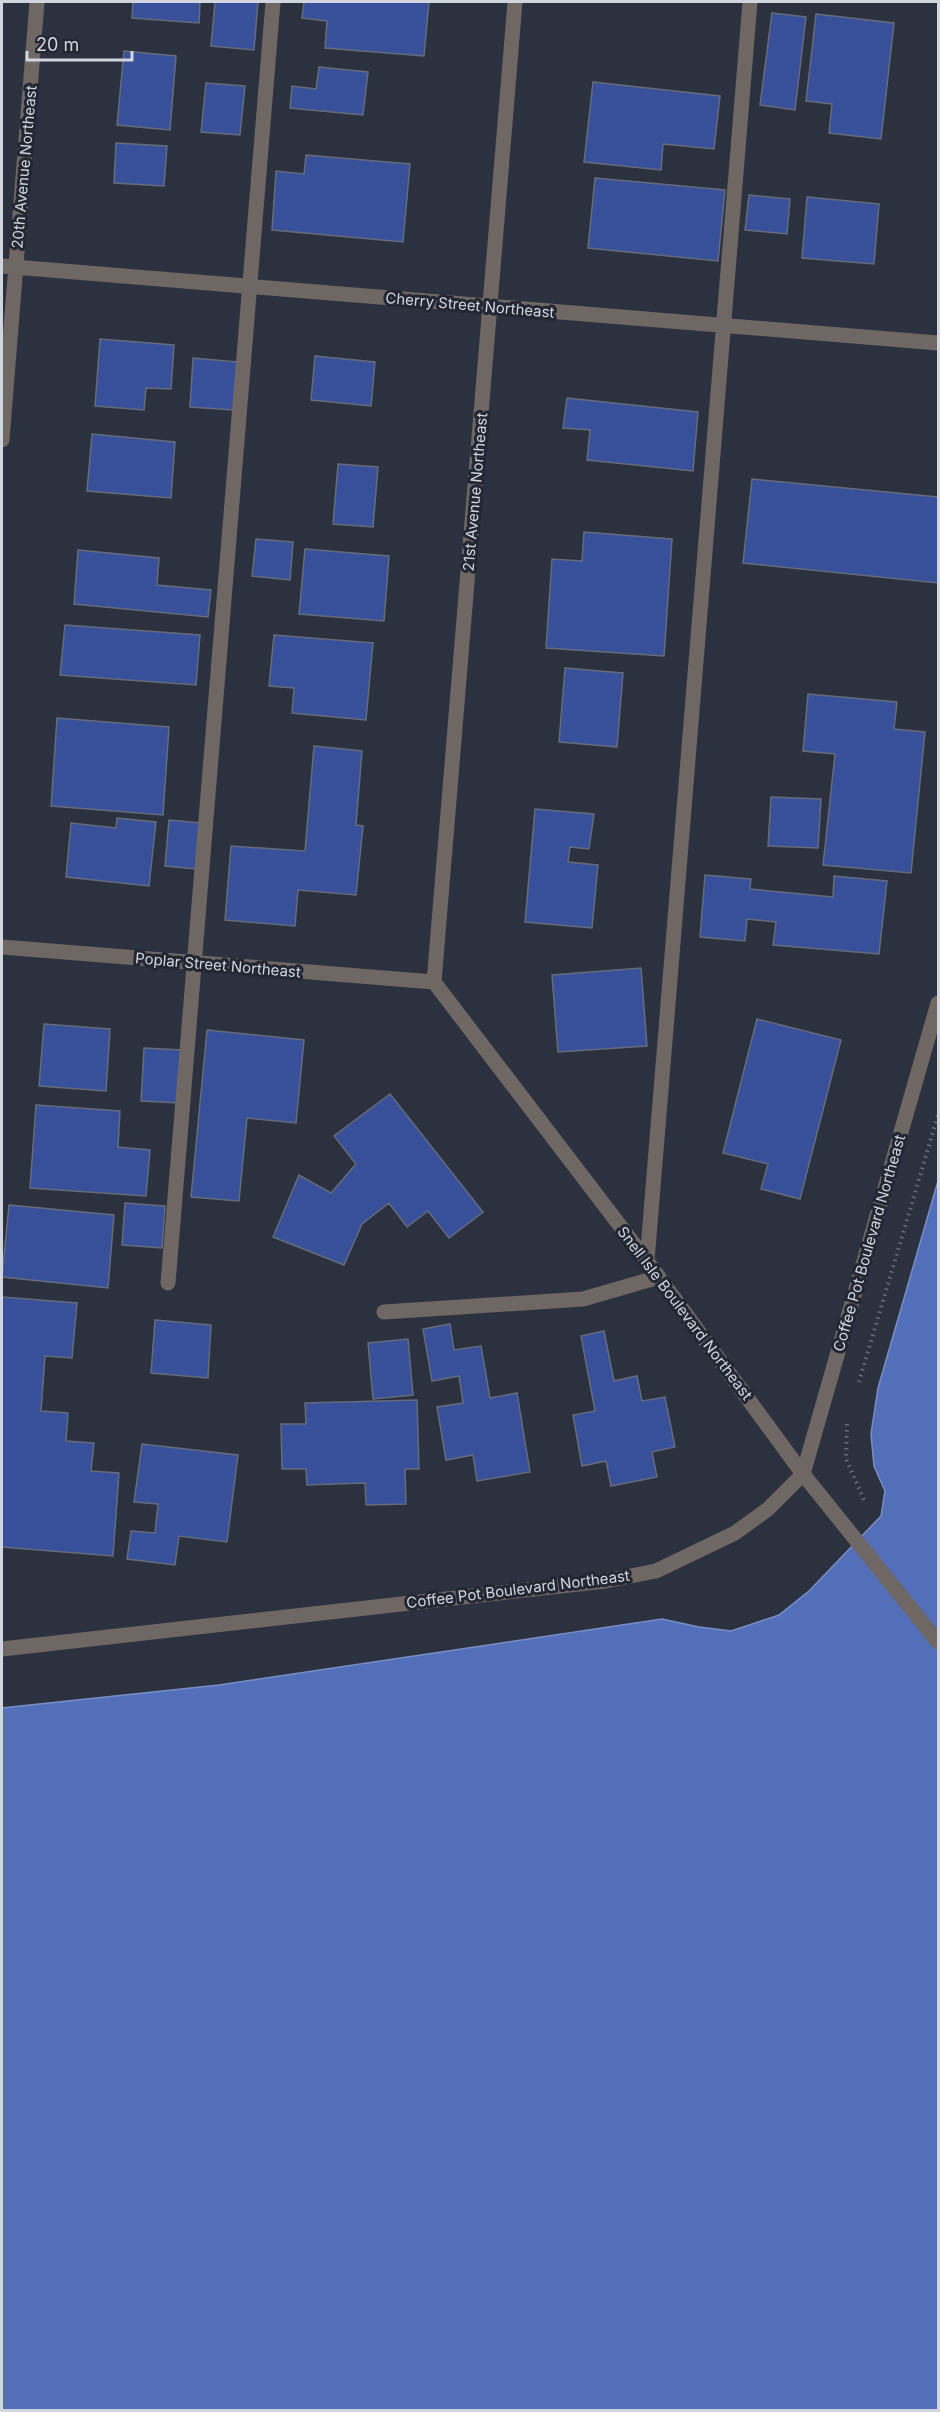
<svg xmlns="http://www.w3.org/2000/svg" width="940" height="2412" viewBox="0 0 940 2412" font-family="Inter,sans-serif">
<rect width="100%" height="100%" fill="#2b313e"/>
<path fill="#536fba" stroke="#798ec4" stroke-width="1.5" d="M938 1181V2410H2V1708L219 1685 662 1619 699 1627 731 1631 779 1615 809 1591 881 1516 885 1491 874 1466 871 1434 878 1388Z"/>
<path fill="#375099" stroke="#656b7a" stroke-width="1.5" d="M133 2H200L199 23 132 18Z
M215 2H258L254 50 211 46Z
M304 2H429L424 56 325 48 327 21 302 18Z
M772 13 806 17 795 110 760 105Z
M816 14 894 23 881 139 829 133 832 104 806 101Z
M124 51 176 56 170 130 117 125Z
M319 67 368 72 363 115 290 108 292 86 316 89Z
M593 82 720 96 714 149 663 144 661 170 584 162Z
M206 83 245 86 240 135 201 132Z
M116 143 167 146 164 186 114 183Z
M306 155 410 164 403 242 272 230 276 171 304 174Z
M595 178 725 190 718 261 588 248Z
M749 195 790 199 787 234 745 230Z
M807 197 879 204 874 264 802 258Z
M100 339 174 345 171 389 146 388 144 410 95 406Z
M315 356 375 362 371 406 311 400Z
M193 358 237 362 233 410 190 407Z
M567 398 698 412 693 471 587 460 590 430 563 428Z
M92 434 175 442 171 498 87 491Z
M338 464 378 467 373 527 333 524Z
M752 479 938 497V583L743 563Z
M584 532 672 539 664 656 546 648 552 559 582 561Z
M256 539 293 542 290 580 252 576Z
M305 549 389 556 384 621 299 614Z
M78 550 159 558 157 585 211 590 208 617 74 604Z
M65 625 200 635 196 685 60 675Z
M274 635 373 643 366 720 292 713 294 688 269 686Z
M565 668 623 673 617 747 559 742Z
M808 694 897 702 894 729 925 732 911 873 823 865 835 754 803 751Z
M57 718 169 727 163 815 51 806Z
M314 746 362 751 356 825 363 826 356 895 298 890 295 926 225 920 231 846 305 851Z
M771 797 821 799 818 848 768 846Z
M535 809 594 814 589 849 570 847 568 862 598 865 592 928 525 922Z
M117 818 156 822 149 886 66 877 71 823 116 828Z
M169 820 200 823 196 869 165 866Z
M705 875 751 879 750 889 833 897 834 876 887 881 879 954 773 945 776 922 747 919 745 941 700 937Z
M641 968 647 1046 558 1052 552 975Z
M757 1019 841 1040 800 1199 761 1189 768 1164 723 1153Z
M44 1024 110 1029 106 1091 39 1086Z
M207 1030 304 1040 296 1123 247 1118 239 1201 191 1197Z
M144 1048 182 1050 179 1103 141 1101Z
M390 1094 483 1212 449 1238 428 1211 407 1227 389 1203 362 1224 344 1265 273 1237 299 1175 331 1193 356 1164 334 1136Z
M36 1105 120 1111 118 1147 150 1150 146 1196 30 1188Z
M125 1203 165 1206 162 1248 122 1245Z
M9 1205 114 1215 108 1288 2 1277Z
M2 1297 77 1303 72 1358 45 1356 41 1411 68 1413 66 1441 94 1443 91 1471 119 1473 113 1556 2 1547Z
M155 1320 211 1325 208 1378 151 1373Z
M450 1324 454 1350 481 1346 490 1398 517 1393 530 1472 477 1481 473 1455 446 1460 437 1407 463 1403 459 1376 432 1381 423 1329Z
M604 1331 614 1381 637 1376 642 1401 665 1397 675 1447 652 1452 657 1477 611 1486 606 1461 582 1466 573 1415 595 1411 581 1336Z
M408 1339 413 1395 373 1399 368 1343Z
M417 1400 419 1469H405L406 1504 366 1505 365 1483 307 1485 306 1469H282L281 1424H306L305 1403Z
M142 1444 238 1455 227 1542 179 1536 175 1565 127 1559 131 1531 155 1533 158 1504 134 1502Z"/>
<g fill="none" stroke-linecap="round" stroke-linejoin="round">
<path stroke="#686d78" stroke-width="4" stroke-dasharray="1.5 4.5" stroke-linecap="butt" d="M859 1382 938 1115
M847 1424 846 1459 864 1500"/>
<path stroke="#6f6764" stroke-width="15" d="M2 266 938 343
M2 440 37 2
M2 947 434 982
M434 982 515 2
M434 982 647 1261 803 1474 938 1642
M647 1261 750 2
M168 1283 273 2
M384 1312 583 1299 659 1277
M2 1649 605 1581 656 1571 735 1533 768 1509 803 1474 938 1003"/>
</g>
<g text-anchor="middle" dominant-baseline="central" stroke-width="6" stroke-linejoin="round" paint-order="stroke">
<g font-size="15" fill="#d1d5dd" stroke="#222733">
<text transform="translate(24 167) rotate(-85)">20th Avenue Northeast</text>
<text transform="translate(470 305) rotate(5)">Cherry Street Northeast</text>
<text transform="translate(475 492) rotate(-85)">21st Avenue Northeast</text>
<text transform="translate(218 965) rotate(5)">Poplar Street Northeast</text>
<text transform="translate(869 1243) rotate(-74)">Coffee Pot Boulevard Northeast</text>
<text transform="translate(685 1313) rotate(53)">Snell Isle Boulevard Northeast</text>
<text transform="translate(518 1589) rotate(-7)">Coffee Pot Boulevard Northeast</text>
</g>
</g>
<rect width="940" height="2412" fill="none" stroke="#d1d5dd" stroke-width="6"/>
<path d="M27 51v9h105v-9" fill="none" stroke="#d1d5dd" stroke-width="3"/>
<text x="36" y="51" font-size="18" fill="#d1d5dd" stroke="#222733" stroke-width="4.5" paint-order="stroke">20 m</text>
</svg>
